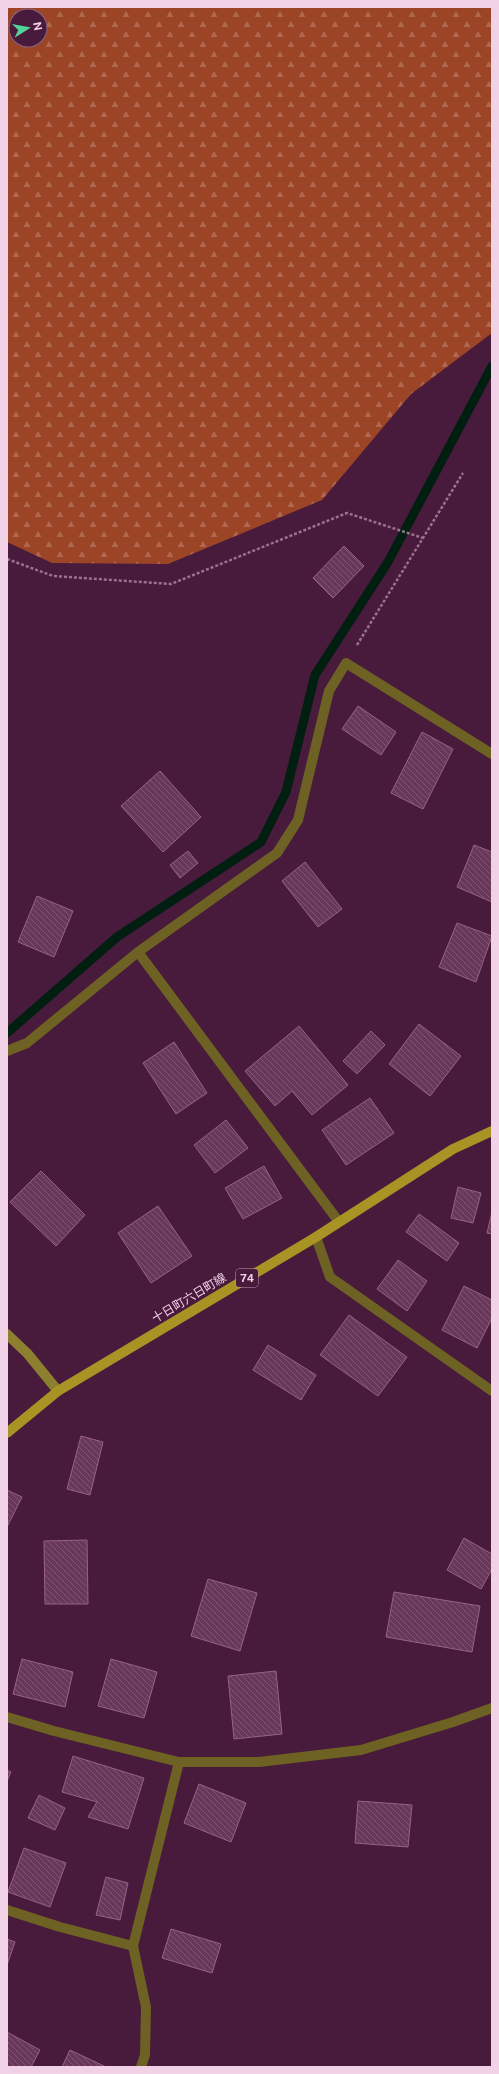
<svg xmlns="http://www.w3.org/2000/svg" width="499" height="2074" viewBox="0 0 499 2074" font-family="'Public Sans','Noto Sans JP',sans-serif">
<defs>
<pattern id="forest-firs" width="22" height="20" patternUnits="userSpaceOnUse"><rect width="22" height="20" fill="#9c4426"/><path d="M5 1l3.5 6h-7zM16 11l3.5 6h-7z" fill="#af6750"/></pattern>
<pattern id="building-back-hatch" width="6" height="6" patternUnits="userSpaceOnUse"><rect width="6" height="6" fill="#68375a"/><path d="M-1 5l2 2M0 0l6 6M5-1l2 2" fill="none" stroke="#7e5372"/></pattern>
</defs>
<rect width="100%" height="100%" fill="#481a3c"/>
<path fill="url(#forest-firs)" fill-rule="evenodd" d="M7 7H492V333L411 394 322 500 168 564 52 563 7 542ZM16 16H40V40H16Z"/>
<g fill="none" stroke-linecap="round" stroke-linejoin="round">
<path stroke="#001f10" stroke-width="9" d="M7 1033 117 937 261 842 286 792 315 675 388 562 492 366"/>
</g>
<path fill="url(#building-back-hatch)" stroke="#976286" d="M344 546 364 566 333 598 313 578Z
M358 706 396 732 381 755 342 729Z
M422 732 453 749 423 809 391 793Z
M160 771 201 817 163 852 121 806Z
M474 845 492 852V902L457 887Z
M188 851 198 863 180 878 170 865Z
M305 862 342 909 318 927 282 881Z
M37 896 73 911 54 957 18 942Z
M457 923 492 936 476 982 439 967Z
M419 1024 461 1056 430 1096 389 1064Z
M299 1026 348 1085 312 1115 292 1091 275 1106 245 1071Z
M371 1031 385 1045 357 1074 343 1061Z
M174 1042 207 1093 176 1114 143 1063Z
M370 1098 394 1133 346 1165 322 1130Z
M226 1120 248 1148 215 1173 194 1145Z
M264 1166 282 1198 243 1219 225 1188Z
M41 1171 85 1215 56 1246 10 1202Z
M458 1187 481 1193 473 1223 451 1218Z
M158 1206 192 1256 151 1283 118 1233Z
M492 1212V1234L487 1233Z
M419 1214 459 1243 447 1261 406 1232Z
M398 1260 427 1281 407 1311 377 1289Z
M464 1286 492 1300V1318L477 1348 442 1330Z
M349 1315 407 1357 378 1396 320 1355Z
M268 1345 316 1375 301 1400 253 1370Z
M81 1436 103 1442 90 1495 67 1489Z
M7 1490 22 1497 7 1527Z
M464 1538 492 1554V1569L481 1589 447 1570Z
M87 1540 88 1604H45L44 1541Z
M208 1579 257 1593 240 1651 191 1636Z
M394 1592 480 1606 472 1652 386 1637Z
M22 1659 73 1672 65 1707 13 1694Z
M111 1659 157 1672 144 1718 98 1706Z
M276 1671 282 1734 234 1739 228 1676Z
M73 1756 144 1778 128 1829 88 1817 97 1802 62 1792Z
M7 1770 11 1772 7 1781Z
M199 1784 246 1803 231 1842 184 1823Z
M39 1795 65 1808 55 1830 28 1818Z
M358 1801 412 1805 408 1847 355 1843Z
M24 1848 66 1863 50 1907 8 1892Z
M106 1877 128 1883 120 1920 96 1915Z
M171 1929 221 1944 212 1973 162 1958Z
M7 1939 15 1942 7 1965Z
M7 2032 40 2050 31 2067H7Z
M70 2050 106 2067H62Z"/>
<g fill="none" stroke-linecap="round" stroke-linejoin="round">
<path stroke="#99728d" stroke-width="2.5" stroke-dasharray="3 2" stroke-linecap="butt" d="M7 559 53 576 171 584 347 513 423 538
M357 645 463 473"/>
<path stroke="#6d6223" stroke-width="10" d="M316 1237 330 1277 492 1391"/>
<path stroke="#6d6223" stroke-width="10" d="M138 952 339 1222
M7 1051 27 1043 138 952 277 853 298 820 329 691 346 663 492 754
M7 1717 54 1731 179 1762H259L361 1750 453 1722 492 1708
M7 1910 60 1927 133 1946
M141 2067 145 2055 146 2007 133 1946 179 1762"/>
<path stroke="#8c7f2f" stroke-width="10" d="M7 1334 27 1353 58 1391"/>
<path stroke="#a79425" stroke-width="10" d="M7 1433 58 1391 316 1237 453 1149 492 1131"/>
</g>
<g text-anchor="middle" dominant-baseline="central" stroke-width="3.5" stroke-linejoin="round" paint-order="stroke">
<rect fill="#481a3c" stroke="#be9ab2" stroke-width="1" x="236" y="1269" width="22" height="18" rx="3"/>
<g font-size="11" font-weight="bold" fill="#f0d1e5">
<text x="247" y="1278">74</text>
</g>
<g font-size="12" fill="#f0d1e5" stroke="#481a3c">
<text transform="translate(189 1298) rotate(-31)">十日町六日町線</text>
</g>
</g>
<rect width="499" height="2074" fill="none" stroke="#f0d1e5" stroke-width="16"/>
<g transform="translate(28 28) rotate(79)"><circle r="19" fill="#481a3c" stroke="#8b6380"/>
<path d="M0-3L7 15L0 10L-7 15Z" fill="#54d396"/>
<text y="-6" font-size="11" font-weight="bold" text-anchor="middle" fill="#f0d1e5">N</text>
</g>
</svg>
